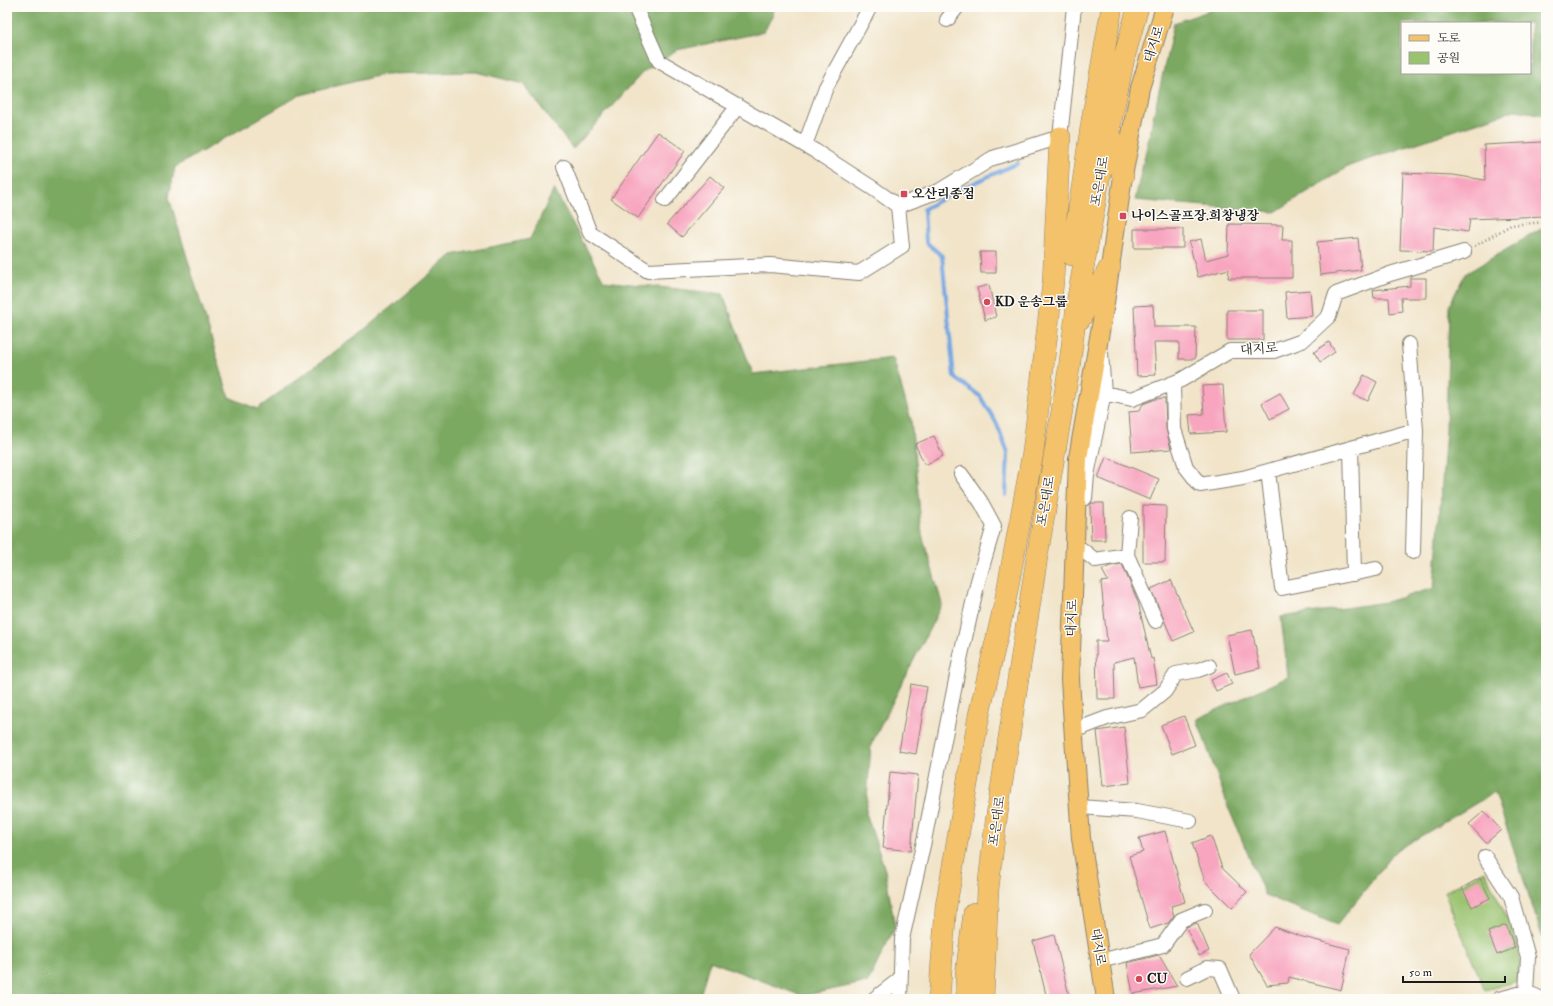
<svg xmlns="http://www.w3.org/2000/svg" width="1553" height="1006" viewBox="0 0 1553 1006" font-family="'IM FELL Double Pica','Noto Serif KR',serif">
<rect width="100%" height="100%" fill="#fdfcf7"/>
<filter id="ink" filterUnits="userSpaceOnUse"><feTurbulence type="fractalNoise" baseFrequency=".025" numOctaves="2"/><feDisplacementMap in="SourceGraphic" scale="8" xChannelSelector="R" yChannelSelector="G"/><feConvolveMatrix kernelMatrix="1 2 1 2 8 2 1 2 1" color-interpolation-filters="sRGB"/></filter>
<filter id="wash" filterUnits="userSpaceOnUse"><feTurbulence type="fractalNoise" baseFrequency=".012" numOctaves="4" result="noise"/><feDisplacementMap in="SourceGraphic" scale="16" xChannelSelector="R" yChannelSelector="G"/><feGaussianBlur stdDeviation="0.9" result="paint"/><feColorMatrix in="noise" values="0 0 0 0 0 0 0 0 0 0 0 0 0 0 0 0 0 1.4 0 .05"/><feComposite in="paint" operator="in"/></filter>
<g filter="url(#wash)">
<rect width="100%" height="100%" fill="#f1e4c9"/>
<path fill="#9ac36f" stroke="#5b7046" d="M1485 871 1518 942 1520 963 1518 981 1485 990 1444 892Z"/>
<path fill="#7ba962" stroke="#4c623f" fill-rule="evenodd" d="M7 7H772L773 14 764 32 677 50 643 72 573 149 523 84 476 72 385 74 300 95 175 167 169 197 229 397 257 409 364 330 452 255 530 239 554 189 604 281 723 294 753 374 893 358 911 420 922 534 942 604 871 745 866 813 885 870 895 927 868 982 802 996 710 961 699 999H7Z
M1220 7H1546V115L1515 110 1349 166 1275 212 1135 200 1174 23ZM1402 23H1530V73H1402Z
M1546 226V948L1495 792 1396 851 1337 925 1265 895 1229 809 1197 719 1288 677 1281 617 1386 602 1434 588 1446 430 1449 306 1465 274Z"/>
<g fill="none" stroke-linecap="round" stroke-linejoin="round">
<path stroke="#77a7e1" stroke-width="4" d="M1006 495 1008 453 997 424 980 396 954 377 942 256 926 242 924 209 954 192 1018 163"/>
</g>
<g id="blocks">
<path fill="#f8a6bf" d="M658 132 685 151 638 218 611 199Z
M1542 142 1545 216 1470 219 1468 232 1434 227 1433 251 1400 250 1403 173 1453 175 1485 180 1484 145Z
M710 176 724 188 682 237 667 224Z
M1229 224 1283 225 1282 240H1292V278H1228L1229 269 1198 277 1189 242 1201 239 1206 260 1228 254Z
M1134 229H1183V248H1134Z
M1358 238 1361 270 1320 275 1317 242Z
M980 252H996V273H981Z
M1410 278H1426V298H1401L1402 311 1390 313 1389 298H1374L1373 290 1410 286Z
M989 285 996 317 985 320 977 288Z
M1310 290 1312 316 1287 318 1285 292Z
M1153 305 1154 327H1196L1195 359H1179V342H1154L1156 375 1137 376 1134 306Z
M1227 310H1263V340H1227Z
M1329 342 1335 352 1320 362 1314 352Z
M1364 375 1377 382 1368 401 1354 395Z
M1223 385 1226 432 1191 434 1189 415 1204 414 1202 386Z
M1280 393 1289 409 1270 419 1262 403Z
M1165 398 1166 429 1171 449 1132 452 1129 412 1139 411 1143 404 1156 399Z
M934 436 943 456 925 465 915 444Z
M1106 457 1159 479 1150 500 1098 478Z
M1092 503H1104L1105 540H1091L1090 505Z
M1143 505 1166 506 1165 562H1143Z
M1122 564 1138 602 1151 659 1153 658 1157 684 1138 687 1134 657 1114 662 1115 699H1097L1096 641H1107L1101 582 1108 581 1102 570 1110 566Z
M1171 580 1194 632 1173 641 1151 589Z
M1252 630 1260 668 1235 674 1227 635Z
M1227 673 1232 684 1216 691 1211 680Z
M911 684 927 687 916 754 899 751Z
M1184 716 1195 745 1172 754 1161 725Z
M1124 727 1130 783 1103 786 1097 731Z
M890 772 918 775 911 851 883 848Z
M1484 811 1501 830 1486 843 1469 824Z
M1165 831 1185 902 1171 906 1174 916 1168 923 1150 929 1129 856 1143 852 1139 838Z
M1211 836 1222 868 1247 892 1232 908 1205 881 1192 843Z
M1480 878 1490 898 1472 907 1462 888Z
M1197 923 1209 951 1199 956 1186 927Z
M1506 925 1515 948 1497 955 1488 932Z
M1275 927 1299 936 1350 949 1341 990 1289 977 1288 983 1267 985 1249 954Z
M1054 935 1070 999H1047L1033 941Z
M1159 955 1177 986 1133 994 1127 963Z"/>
</g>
</g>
<g filter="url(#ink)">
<use href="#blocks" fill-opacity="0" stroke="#868072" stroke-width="1"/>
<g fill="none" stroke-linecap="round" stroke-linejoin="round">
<defs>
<path id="minor" d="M635 7 659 61 815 151 874 189 898 206
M947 20 957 7
M805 145 826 87 870 7
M564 167 590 233 648 271 770 265 859 273 902 246 898 206 939 191 993 158 1060 137 1074 7
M665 200 738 106
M1409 344 1416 430 1413 552
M1173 383 1174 429 1186 467 1200 485 1243 478 1416 430
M1104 393 1132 399 1181 380 1230 351H1274L1302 341 1329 316 1336 294 1390 274 1464 252
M1351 448 1354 574
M1268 471 1282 588 1376 569
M1085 498 1087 475 1104 393 1101 353
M1081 549 1095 560 1127 555 1130 518
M1127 555 1156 621
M1073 731 1107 718 1142 710 1165 691 1176 674 1198 670 1209 666
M1079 807 1137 811 1190 821
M1485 857 1511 897 1528 957 1526 992
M1100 961 1163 945 1181 920 1205 910
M1187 978 1207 968 1220 969 1233 999
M874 999 900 979
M900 999 902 939 924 841 961 655 978 581 994 526 981 502 961 474
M1499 999 1526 992 1542 999"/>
<path id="major" d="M1106 999 1081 838 1070 680 1078 458 1105 303 1123 176 1140 88 1165 7"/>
<path id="highway" d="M1110 132 1123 176
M1072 255 1092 120 1112 7
M1080 319 1110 267
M939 999 946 906 959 831 979 715 1005 602 1033 452 1053 282 1060 137
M967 999 966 974 974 913
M983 999 988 890 996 821 1037 557 1069 369 1078 297 1100 175 1124 58 1138 7"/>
</defs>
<use href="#minor" stroke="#868072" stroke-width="16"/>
<use href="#major" stroke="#868072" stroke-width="20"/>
<use href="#highway" stroke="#868072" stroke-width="22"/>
<path stroke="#868072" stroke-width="2.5" stroke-dasharray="1 3" stroke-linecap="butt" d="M1475 246 1511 225 1546 222"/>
<use href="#minor" stroke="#fff" stroke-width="14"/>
<use href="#major" stroke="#f4c26a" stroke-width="18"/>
<use href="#highway" stroke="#f4c26a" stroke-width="21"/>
</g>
</g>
<g fill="#d1495b" stroke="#fdfcf7" stroke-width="1.5">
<rect x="900" y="190" width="8" height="8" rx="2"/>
<rect x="1119" y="212" width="8" height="8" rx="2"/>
<circle cx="987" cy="302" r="4"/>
<circle cx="1139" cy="979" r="4"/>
</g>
<g text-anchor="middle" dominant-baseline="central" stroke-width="3" stroke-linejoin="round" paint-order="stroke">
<g font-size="13" fill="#1c1c1c" stroke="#fdfcf7">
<text transform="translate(1154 44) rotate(-73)">대지로</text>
<text transform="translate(1100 181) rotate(-80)">포은대로</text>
<text transform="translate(1259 349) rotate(-4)">대지로</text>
<text transform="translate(1046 501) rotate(-80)">포은대로</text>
<text transform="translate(1072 618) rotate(-88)">대지로</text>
<text transform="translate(997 821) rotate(-82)">포은대로</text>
<text transform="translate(1098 947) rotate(81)">대지로</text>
</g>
<g font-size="13" font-weight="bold" fill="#1c1c1c" stroke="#fdfcf7" text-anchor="start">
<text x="912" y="194">오산리종점</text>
<text x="1131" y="216">나이스골프장.희창냉장</text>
<text x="995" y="302">KD 운송그룹</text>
<text x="1147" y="979">CU</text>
</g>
</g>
<rect width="1553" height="1006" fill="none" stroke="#fdfcf7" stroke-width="24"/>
<rect x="1401" y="22" width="130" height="52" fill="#fdfcf7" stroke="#a3a29f"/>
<rect x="1409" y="35" width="20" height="6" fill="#f4c26a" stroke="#a3a29f"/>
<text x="1437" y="42" font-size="12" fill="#1c1c1c">도로</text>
<rect x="1409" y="52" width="20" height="12" fill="#9ac36f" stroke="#a3a29f"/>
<text x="1437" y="62" font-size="12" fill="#1c1c1c">공원</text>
<path d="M1403 976v6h102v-6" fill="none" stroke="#1c1c1c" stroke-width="2"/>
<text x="1409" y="976" font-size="12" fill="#1c1c1c" stroke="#fdfcf7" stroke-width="3" paint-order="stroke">50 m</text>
</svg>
